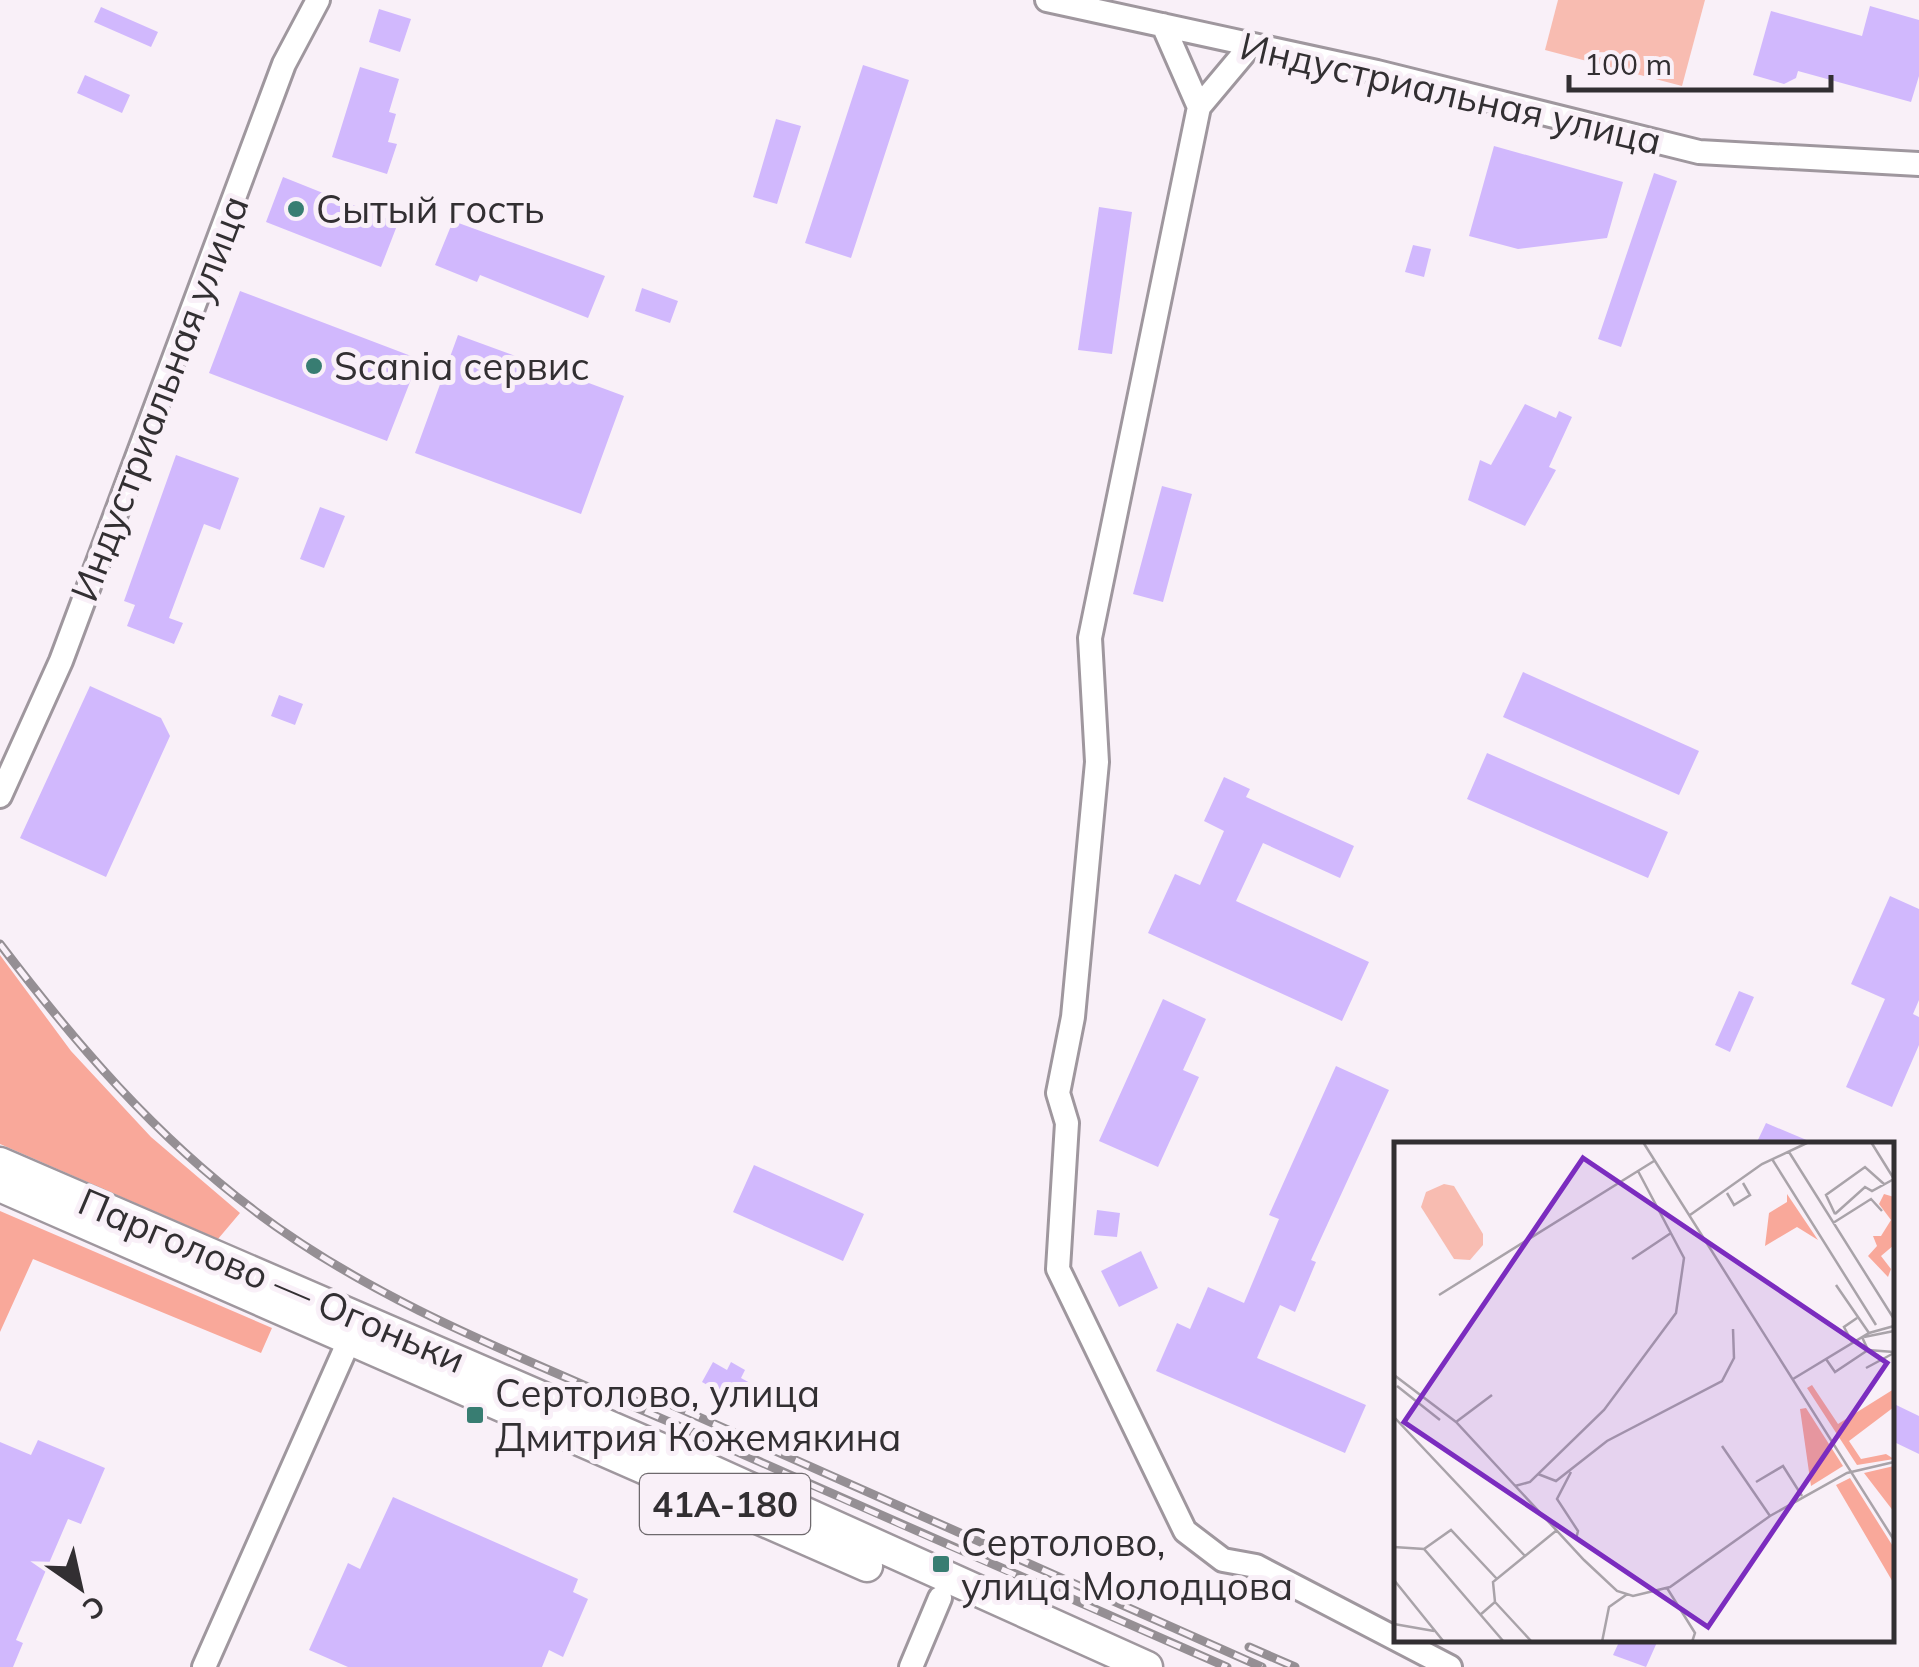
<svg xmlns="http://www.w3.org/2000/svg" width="1919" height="1667" viewBox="0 0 1919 1667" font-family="Mulish,sans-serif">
<rect width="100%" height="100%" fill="#f9f0f8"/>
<path fill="#f8bcb1" d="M1558 0H1705L1682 86 1545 50Z"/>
<path fill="#f9a89a" d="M0 955 71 1051 151 1137 240 1213 218 1239 0 1144Z
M0 1211 272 1328 261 1353 33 1259 0 1332Z"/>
<path fill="#d1b8fd" d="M1870 6 1919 20V76L1911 102 1798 71 1796 78 1784 84 1753 75 1771 11 1862 36Z
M101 7 158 32 151 47 94 22Z
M379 9 411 19 400 52 369 42Z
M863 65 909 80 851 258 805 243Z
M360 67 399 79 389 112 396 114 388 142 397 144 387 174 332 157Z
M85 75 130 95 122 113 77 93Z
M776 119 801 126 777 204 753 197Z
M1494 146 1623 182 1607 238 1518 249 1469 236Z
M1654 173 1677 181 1621 347 1598 339Z
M283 177 398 223 381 267 266 222Z
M1099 207 1132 212 1112 354 1078 350Z
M453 221 605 276 588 318 480 275 477 282 435 265Z
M1413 245 1431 249 1424 277 1405 272Z
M642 288 678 301 670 323 635 311Z
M240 291 419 359 387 441 209 373Z
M458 335 624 396 581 514 415 453Z
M1525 404 1556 418 1559 411 1572 417 1549 467 1556 470 1525 526 1468 500 1480 460 1491 465Z
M176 455 239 478 220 530 204 524 169 618 183 623 174 644 127 626 135 605 124 601Z
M1162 486 1192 494 1163 602 1133 594Z
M320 507 345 516 324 568 300 559Z
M1523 672 1699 751 1679 795 1503 717Z
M90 686 161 718 170 736 106 877 20 838Z
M279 695 303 704 295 725 271 716Z
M1487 753 1668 832 1648 878 1467 799Z
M1224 777 1250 789 1246 797 1354 846 1340 878 1263 843 1236 901 1369 962 1342 1021 1148 933 1175 874 1200 885 1224 831 1204 821Z
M1890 896 1919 909V1000L1913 1014 1919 1017V1045L1892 1107 1846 1087 1885 999 1851 984Z
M1739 991 1754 997 1730 1052 1715 1045Z
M1163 999 1206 1019 1183 1070 1199 1077 1158 1167 1099 1141Z
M1336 1066 1389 1090 1311 1260 1316 1262 1295 1312 1280 1305 1257 1358 1366 1405 1345 1453 1156 1371 1177 1323 1190 1329 1208 1287 1244 1303 1279 1219 1269 1215Z
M1766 1123 1816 1144H1756Z
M754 1165 864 1214 843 1261 733 1212Z
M1097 1210 1120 1213 1117 1237 1094 1235Z
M1141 1251 1158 1288 1119 1307 1101 1271Z
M713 1362 727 1370 731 1362 745 1370 741 1378 752 1384 741 1404 702 1382Z
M1892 1403 1919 1416V1454L1892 1441Z
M38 1440 105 1468 81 1524 68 1519 16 1640 23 1643 13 1667H0V1442L31 1455Z
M393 1497 578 1579 573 1592 588 1599 563 1657 549 1650 542 1667H348L309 1650 348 1563 360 1569Z
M1620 1640H1658L1646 1667 1613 1655Z"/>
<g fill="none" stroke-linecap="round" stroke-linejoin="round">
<defs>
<path id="minor" d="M1047 0 1377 72 1699 152 1919 164
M1163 25 1199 107
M1251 45 1199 107 1090 638 1097 762 1073 1017 1058 1093 1067 1123 1058 1269 1185 1531 1223 1560 1256 1566 1450 1667
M0 796 61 661 284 64 318 0
M204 1667 356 1325
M911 1667 940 1598"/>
<path id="major" d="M0 1163 710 1470 1147 1667
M0 1186 867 1566"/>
</defs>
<use href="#minor" stroke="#9f979e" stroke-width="28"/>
<use href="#major" stroke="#9f979e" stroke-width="35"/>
<use href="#minor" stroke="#fff" stroke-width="22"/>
<use href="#major" stroke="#fff" stroke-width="30"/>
<defs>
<path id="rail" d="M0 944C76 1044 154 1135 255 1211 378 1304 526 1359 665 1420 852 1503 1039 1586 1227 1667
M629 1392 665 1402 1262 1667
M1249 1647 1295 1667"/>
</defs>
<use href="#rail" stroke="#958f94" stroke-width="9"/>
<use href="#rail" stroke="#f9f0f8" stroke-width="5" stroke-dasharray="15" stroke-linecap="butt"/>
</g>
<g fill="#387d72" stroke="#f9f0f8" stroke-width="4">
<circle cx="296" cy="209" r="10"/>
<circle cx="314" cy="366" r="10"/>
<rect x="465" y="1405" width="20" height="20" rx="5"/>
<rect x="931" y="1554" width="20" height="20" rx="5"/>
</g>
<g text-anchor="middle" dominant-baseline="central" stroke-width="10" stroke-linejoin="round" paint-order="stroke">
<rect fill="#f9f0f8" stroke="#6e696d" stroke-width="2.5" x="640" y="1474" width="170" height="60" rx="8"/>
<g font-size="35" font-weight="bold" fill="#322f32">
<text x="725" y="1504">41А-180</text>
</g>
<g font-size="38" fill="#322f32" stroke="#f9f0f8">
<text transform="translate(1451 93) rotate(13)">Индустриальная улица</text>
<text transform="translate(159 398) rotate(-69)">Индустриальная улица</text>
<text transform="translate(272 1280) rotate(23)">Парголово — Огоньки</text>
</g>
<g font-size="38" fill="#322f32" stroke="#f9f0f8" text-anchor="start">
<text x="316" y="209">Сытый гость</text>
<text x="334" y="366">Scania сервис</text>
<text x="495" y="1393">Сертолово, улица<tspan x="495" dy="44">Дмитрия Кожемякина</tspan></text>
<text x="961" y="1542">Сертолово,<tspan x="961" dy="44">улица Молодцова</tspan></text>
</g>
</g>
<g transform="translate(1394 1142)">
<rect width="500" height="500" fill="#f9f0f8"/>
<path d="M50 42 60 44 89 92V103L76 118 60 117 27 65 32 50Z" fill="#f8bcb1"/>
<path d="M393 52 424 98 403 85 371 104 375 71 393 60ZM490 52 500 55V103L487 114 497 127 494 135 474 114 483 104 479 94H487L497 78 485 62ZM418 243 444 282 500 247V265L455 299 467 317 492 312 500 317 463 323 413 246ZM412 266 449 324 417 344 406 267ZM500 324V370L470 331ZM456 336 500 406V442L442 343Z" fill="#f9a89a"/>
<path fill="none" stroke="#a9a3a9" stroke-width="2.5" d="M249 0 500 398M477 0 500 37M395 10 500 177M378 17 482 183M333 51 340 63 356 53 349 41M441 72 432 53 471 25 490 42M441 72 471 45 478 49 500 37M296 73 368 22 415 0M439 81 477 57 488 69M238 117 277 91M442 143 475 191M45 153 260 19M468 195 474 208 500 210M470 195 500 189M458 200 450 185 463 176M432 217 441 230 474 208M472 226 500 211M0 233 62 280 190 418 223 449 239 454 276 445 376 374 453 331 500 320M399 237 475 191 500 184M3 244 46 278M0 275 131 414M62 280 98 253M328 304 376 374M177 330 163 357 184 389 182 397M144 332 162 339 213 299 328 239 340 216 339 187M362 340 389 324 408 354M121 344 136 340 210 268 282 171 290 116 244 29M0 405 30 407 110 500M30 407 57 388 103 437M0 438 50 500M273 446 301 491 298 500M101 460 138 500M86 473 101 460 99 440 163 388M0 482 40 489M208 500 215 465 232 453"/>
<path fill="#7b2cbf" fill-opacity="0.15" stroke="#7b2cbf" stroke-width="5" d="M189 16 493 221 314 485 10 280Z"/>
<rect width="500" height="500" fill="none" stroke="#322f32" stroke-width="5"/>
</g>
<g transform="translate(80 1587) rotate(146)" stroke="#f9f0f8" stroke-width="8" paint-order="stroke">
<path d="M0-8L18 38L0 25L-18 38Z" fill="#322f32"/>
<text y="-15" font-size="28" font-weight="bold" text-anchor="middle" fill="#322f32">С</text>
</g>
<path d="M1569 75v15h262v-15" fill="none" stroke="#322f32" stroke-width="5"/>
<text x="1584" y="75" font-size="30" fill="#322f32" stroke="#f9f0f8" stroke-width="8" paint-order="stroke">100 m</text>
</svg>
